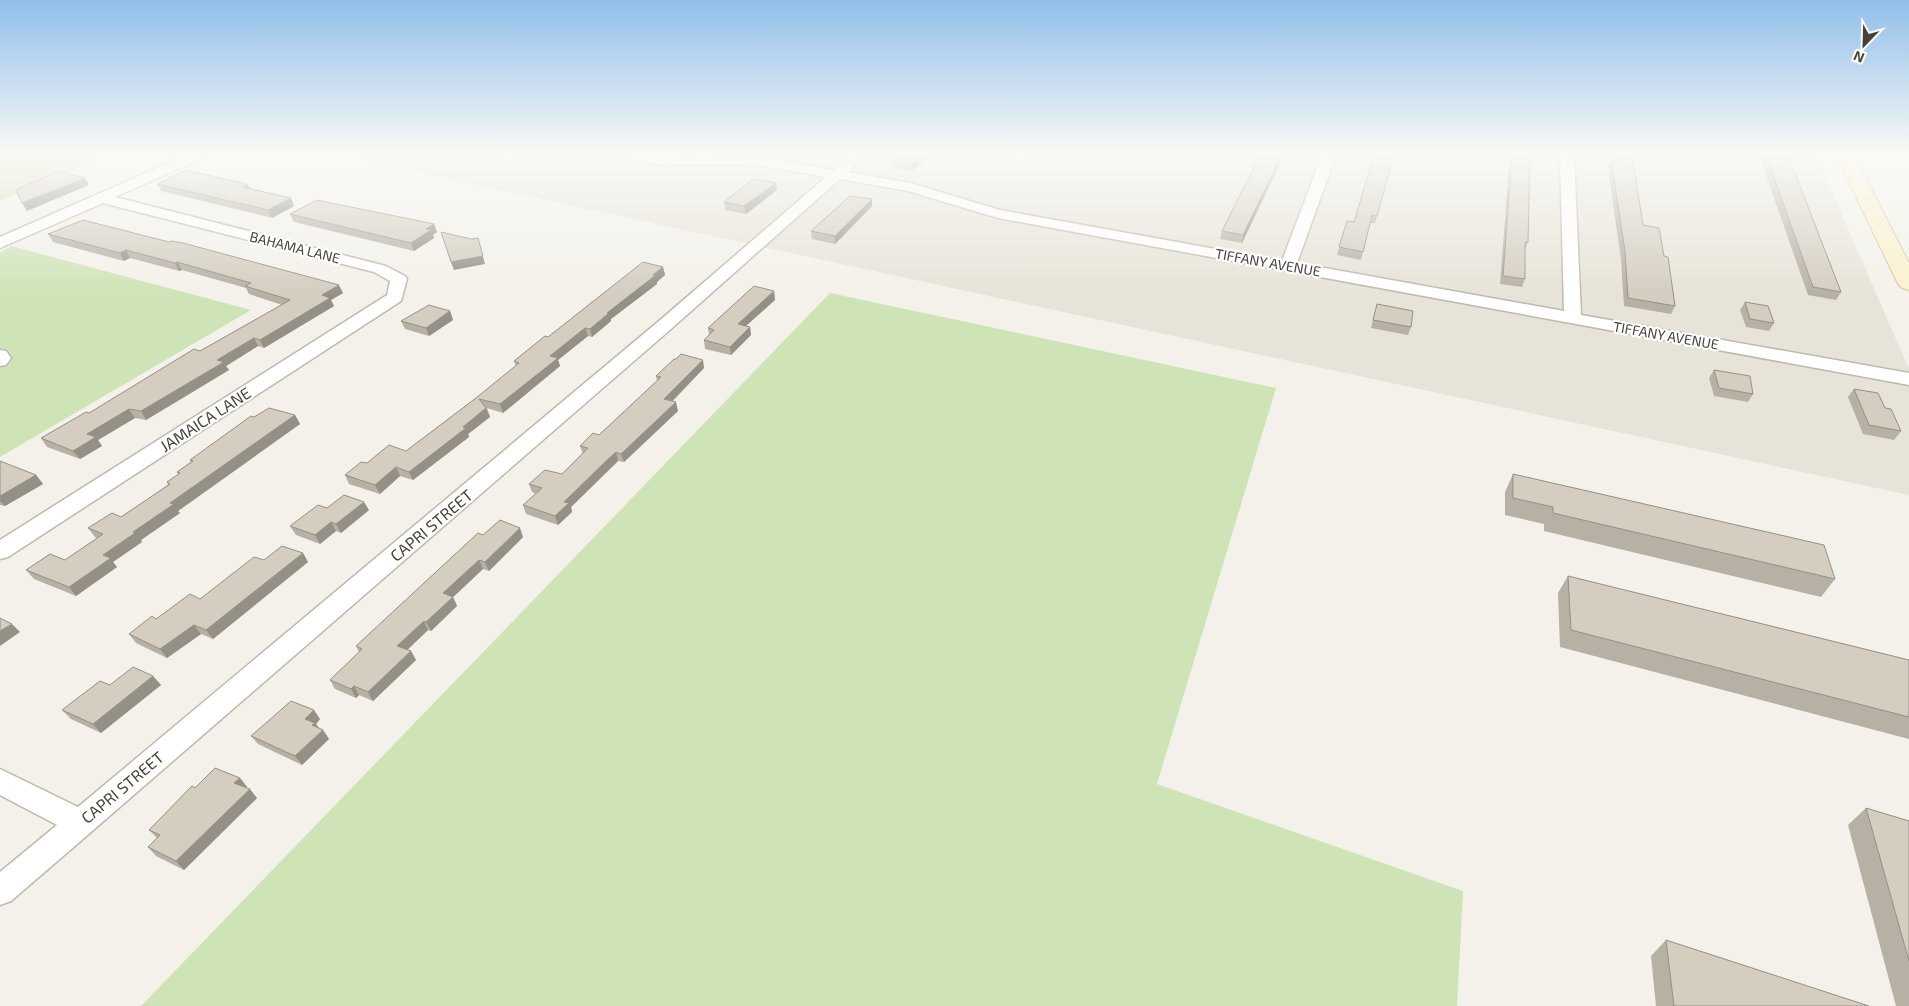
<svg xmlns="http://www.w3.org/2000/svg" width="1909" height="1006" viewBox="0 0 1909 1006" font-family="'Exo 2',sans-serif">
<rect width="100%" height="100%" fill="#f4f1ea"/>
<path fill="#e7e3d8" d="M338 155H1816L1909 369V495Z"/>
<path fill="#cee4b6" d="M0 155H110L0 201Z
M11 246 251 310 0 457V253Z
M830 293 1276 388 1157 784 1463 891 1457 1006H141Z"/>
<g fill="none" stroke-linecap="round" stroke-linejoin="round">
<defs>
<path id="street" d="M187 155H205L203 158 115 197 386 266 405 276 407 279 401 301 8 557 0 559V540L387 295 390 281 374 272 103 203 0 248V237Z
M621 155 764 158 834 170 851 155H866L848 172 910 183 1000 210 1282 261 1322 155H1336L1297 263 1564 311 1560 155H1574L1581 315 1909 373V385L998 218 908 191 840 179 671 329 91 832 11 901 0 905V872L57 825 0 795V769L78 807 659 321 826 177 764 166 731 164 663 165 628 159Z
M0 350 6 351 11 358 6 365 0 366Z"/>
<path id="secondary" d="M1836 155H1854L1909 263V290L1902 288 1898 284Z"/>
</defs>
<use href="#street" stroke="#beb9ad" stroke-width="3"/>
<use href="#secondary" stroke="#cfc49d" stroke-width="2"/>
<use href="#street" fill="#fff" fill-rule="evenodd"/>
<use href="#secondary" fill="#faf1cd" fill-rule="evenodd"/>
</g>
<path fill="#b6b0a5" d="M897 155H930L912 171 892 168V160Z
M1394 155 1375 223H1370L1361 260 1337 255 1347 221 1354 222Z
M1510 155H1530L1528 242 1525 250V279L1522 287 1500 284Z
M1611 155H1632L1643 225 1664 256 1675 306 1671 314 1624 306 1621 259 1608 168 1612 160Z
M1759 155H1788L1841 292 1836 300 1808 295Z
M1279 158V166L1242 243 1220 239 1222 231 1251 172 1253 165Z
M157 184H247L250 188 291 198 294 206 272 218 161 191Z
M777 190 746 214 725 210 724 202Z
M872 199V206L835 244 812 239 811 231Z
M290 214 434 224 437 232 433 235 434 238 414 251 294 222Z
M48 234 343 293 331 300 334 306 264 348 258 346 226 366 229 370 146 420 135 418 98 440 102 446 80 459 47 447 41 438 89 413 282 305 249 294 246 288 182 270 179 271 130 258 124 261 53 242Z
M663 267 665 275 657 282V284L611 319V321L592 337 588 336 558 360 560 366 503 413 487 408 490 417 468 434 469 437 413 480 400 476 380 494 349 484 345 475 367 463 406 451 476 398 516 366 514 361 548 337Z
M774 291 775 300 746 326 750 327 751 335 731 355 705 349 704 340 709 335 708 328Z
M1745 302 1774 323 1769 331 1746 327 1740 310Z
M1377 304 1411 327 1408 335 1371 328Z
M450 311 453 320 429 336 405 329 401 321Z
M704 368 673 401 678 411 624 462 618 461 608 471 571 507 572 512 558 525 526 514 523 505 536 494 532 492 529 484 562 474 583 454 580 446 599 435 657 381 656 376Z
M1714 370 1753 394 1748 402 1714 396 1709 378Z
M1854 389 1885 408 1901 431 1894 440 1863 434 1848 397Z
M295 415 300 424 178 511 180 513 141 540 142 542 113 562 117 567 76 596 34 579 26 570 65 560 97 538 95 537 88 528 121 517 168 485 167 482 179 475 177 472 191 462 190 460Z
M0 462 36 475 43 484 5 506 0 505Z
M1513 474 1835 579 1821 597 1544 531V524L1505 515V492Z
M369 510 341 533 336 531 320 544 296 535 290 526Z
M483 535 523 537 489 571 483 569 453 597 457 606 431 631 428 630 407 650 411 651 416 660 373 701 359 695 356 698 335 689 330 680 359 652 356 646Z
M303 553 308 562 213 639 201 634 167 658 136 643 129 634 156 619 200 599 264 560Z
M1568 576 1909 660V739L1560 647 1558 593Z
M153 676 161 685 101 733 71 719 62 710 110 685Z
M320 719 316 724 319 728 323 730 329 739 302 765 258 744 251 736Z
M240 778 247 787 246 788 257 798 184 870 156 856 148 847 157 838 149 830 195 788Z
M1866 808 1909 821V1006H1896L1848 825Z
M1666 940 1869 1006H1656L1651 956Z"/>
<path fill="#949086" d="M922 155H930L912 171 911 164Z
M1280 158 1279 166 1242 243 1243 235Z
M85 178 89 185 27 211 22 203Z
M776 183 777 190 746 214 744 206Z
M247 184 251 191 242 187Z
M291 198 294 206 272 218 268 210Z
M872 199V206L835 244V236Z
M434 224 437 232 433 235 434 238 414 251 411 243 426 229Z
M478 238 485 264 454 270 451 262Z
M126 250 130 258 124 261 120 253Z
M177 262 182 270 179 271 175 263Z
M663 267 665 275 657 282V284L611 319V321L592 337 590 329 607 313Z
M339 285 343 293 331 300 334 306 264 348 260 340 322 295Z
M774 291 775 300 739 332 738 324Z
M450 311 453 320 429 336 426 328Z
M750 327 751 335 731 355 730 347Z
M585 328 588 336 558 360 560 366 503 413 500 404 550 356Z
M254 338 258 346 226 366 229 370 146 420 141 411 217 360Z
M703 360 704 368 666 407 664 399Z
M676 402 678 411 624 462 621 454Z
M486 408 490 417 468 434 469 437 413 480 409 472Z
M129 409 135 418 98 440 102 446 80 459 73 451 87 434Z
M295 415 300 424 178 511 180 513 141 540 142 542 113 562 117 567 76 596 69 587 103 555 170 503Z
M616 452 618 461 571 507 572 512 558 525 555 516 564 502Z
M396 467 400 476 380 494 375 485Z
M36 475 43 484 5 506 0 501V496Z
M364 502 369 510 341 533 336 524Z
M331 522 336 531 320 544 315 535Z
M520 528 523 537 489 571 485 562Z
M303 553 308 562 213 639 206 630Z
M479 560 483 569 448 602 443 593Z
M453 597 457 606 431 631 426 622Z
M424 621 428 630 402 655 397 646Z
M12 624 20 632 0 646V631Z
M194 625 201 634 167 658 160 649Z
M411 651 416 660 373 701 368 692Z
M153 676 161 685 101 733 93 724Z
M354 686 359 695 356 698 351 689Z
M314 710 320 719 316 724 321 732 305 719Z
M323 730 329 739 302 765 295 756Z
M240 778 247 787 242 792 234 783Z
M250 789 257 798 184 870 176 861Z"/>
<path fill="#d4cdc0" stroke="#949086" d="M897 155H922L911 164 892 160Z
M1257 155H1279L1278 158H1280L1243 235 1222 231 1255 165H1253Z
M1374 155H1394L1377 216 1372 215 1363 252 1339 247 1347 221 1354 222Z
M1512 155H1530L1528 242H1525V279L1503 276Z
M1615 155H1632L1643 225 1659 228 1664 256 1668 257 1675 306 1628 298 1625 251 1611 160 1617 161Z
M1766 155H1788L1841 292 1813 287Z
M186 170 247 184 242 187 291 198 268 210 157 184Z
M59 171 85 178 22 203 16 190Z
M753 179 776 183 744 206 724 202Z
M850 196 872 199 835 236 811 231Z
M317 200 434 224 426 229 431 230 411 243 290 214Z
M83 220 169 242 172 241 183 243 339 285 322 295 330 298 260 340 254 338 217 360 224 362 141 411 129 409 87 434 96 437 73 451 41 438 86 412 89 413 194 349 200 351 290 300 245 286 251 283 177 262 175 263 126 250 120 253 48 234Z
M441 232 471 239 478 238 483 256 451 262Z
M643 262 663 267 653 275H656L607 313H609L590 329 585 328 550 356 558 358 500 404 479 399 486 408 463 427 466 428 409 472 396 467 375 485 345 475 361 462 367 463 389 445 406 451 476 398 519 363 514 361 545 336 548 337Z
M754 286 774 291 738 324 750 327 730 347 704 340 714 330 708 328Z
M1745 302 1768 306 1774 323 1750 319Z
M1377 304 1413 311 1411 327 1373 320Z
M429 305 450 311 426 328 401 321Z
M681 354 703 360 664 399 676 402 621 454 616 452 605 462 564 502 569 503 555 516 523 505 542 488 529 484 545 470 562 474 588 448 580 446 593 433 599 435 661 377 656 376 674 359H676Z
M1714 370 1750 376 1753 394 1719 388Z
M1854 389 1878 393 1885 408 1891 409 1901 431 1869 425Z
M269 408 295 415 170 503 174 504 133 532 135 533 103 555 111 558 69 587 26 570 50 554 65 560 103 534 88 528 112 513 121 517 170 484 167 482 180 473 177 472 193 461 190 460 251 416 254 417Z
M0 461 36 475 0 496Z
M1513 474 1824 545 1835 579 1553 513V507L1513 498Z
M344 495 364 502 336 524 331 522 315 535 290 526 318 505 327 508Z
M500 520 520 528 485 562 479 560 443 593 453 597 426 622 424 621 397 646 411 651 368 692 354 686 351 689 330 680 362 649 356 646 478 533 483 535Z
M282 546 303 553 206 630 194 625 160 649 129 634 152 616 156 619 190 594 200 599 254 557 264 560Z
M1568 576 1909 660V717L1571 630Z
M0 618 12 624 0 631Z
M133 667 153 676 93 724 62 710 100 681 110 685Z
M291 701 314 710 305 719 315 723 312 725 323 730 295 756 251 736Z
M215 768 240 778 234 783 250 789 176 861 148 847 160 835 149 830 192 786 195 788Z
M1866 808 1909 821V961Z
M1666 940 1869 1006H1674Z"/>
<linearGradient id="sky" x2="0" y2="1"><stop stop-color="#90bfe9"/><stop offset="0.52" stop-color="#faf9f6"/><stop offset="1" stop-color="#faf9f6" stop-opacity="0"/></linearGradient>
<rect width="1909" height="296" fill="url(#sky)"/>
<g text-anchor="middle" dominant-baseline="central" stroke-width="4.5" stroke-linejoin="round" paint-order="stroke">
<g font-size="14" fill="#474239" stroke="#fff">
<text transform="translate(295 247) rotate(14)">BAHAMA LANE</text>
<text transform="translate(1268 262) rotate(10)">TIFFANY AVENUE</text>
<text transform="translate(1666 335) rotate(10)">TIFFANY AVENUE</text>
</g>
<g font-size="16" fill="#474239" stroke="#fff">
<text transform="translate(205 419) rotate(-33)">JAMAICA LANE</text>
<text transform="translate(431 525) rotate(-40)">CAPRI STREET</text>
<text transform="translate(122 787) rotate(-40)">CAPRI STREET</text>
</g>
</g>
<g transform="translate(1864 45) rotate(203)" stroke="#ffffff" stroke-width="4" paint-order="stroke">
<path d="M0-4L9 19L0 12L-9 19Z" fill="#474239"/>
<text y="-8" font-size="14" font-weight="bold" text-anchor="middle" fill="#474239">N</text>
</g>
</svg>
